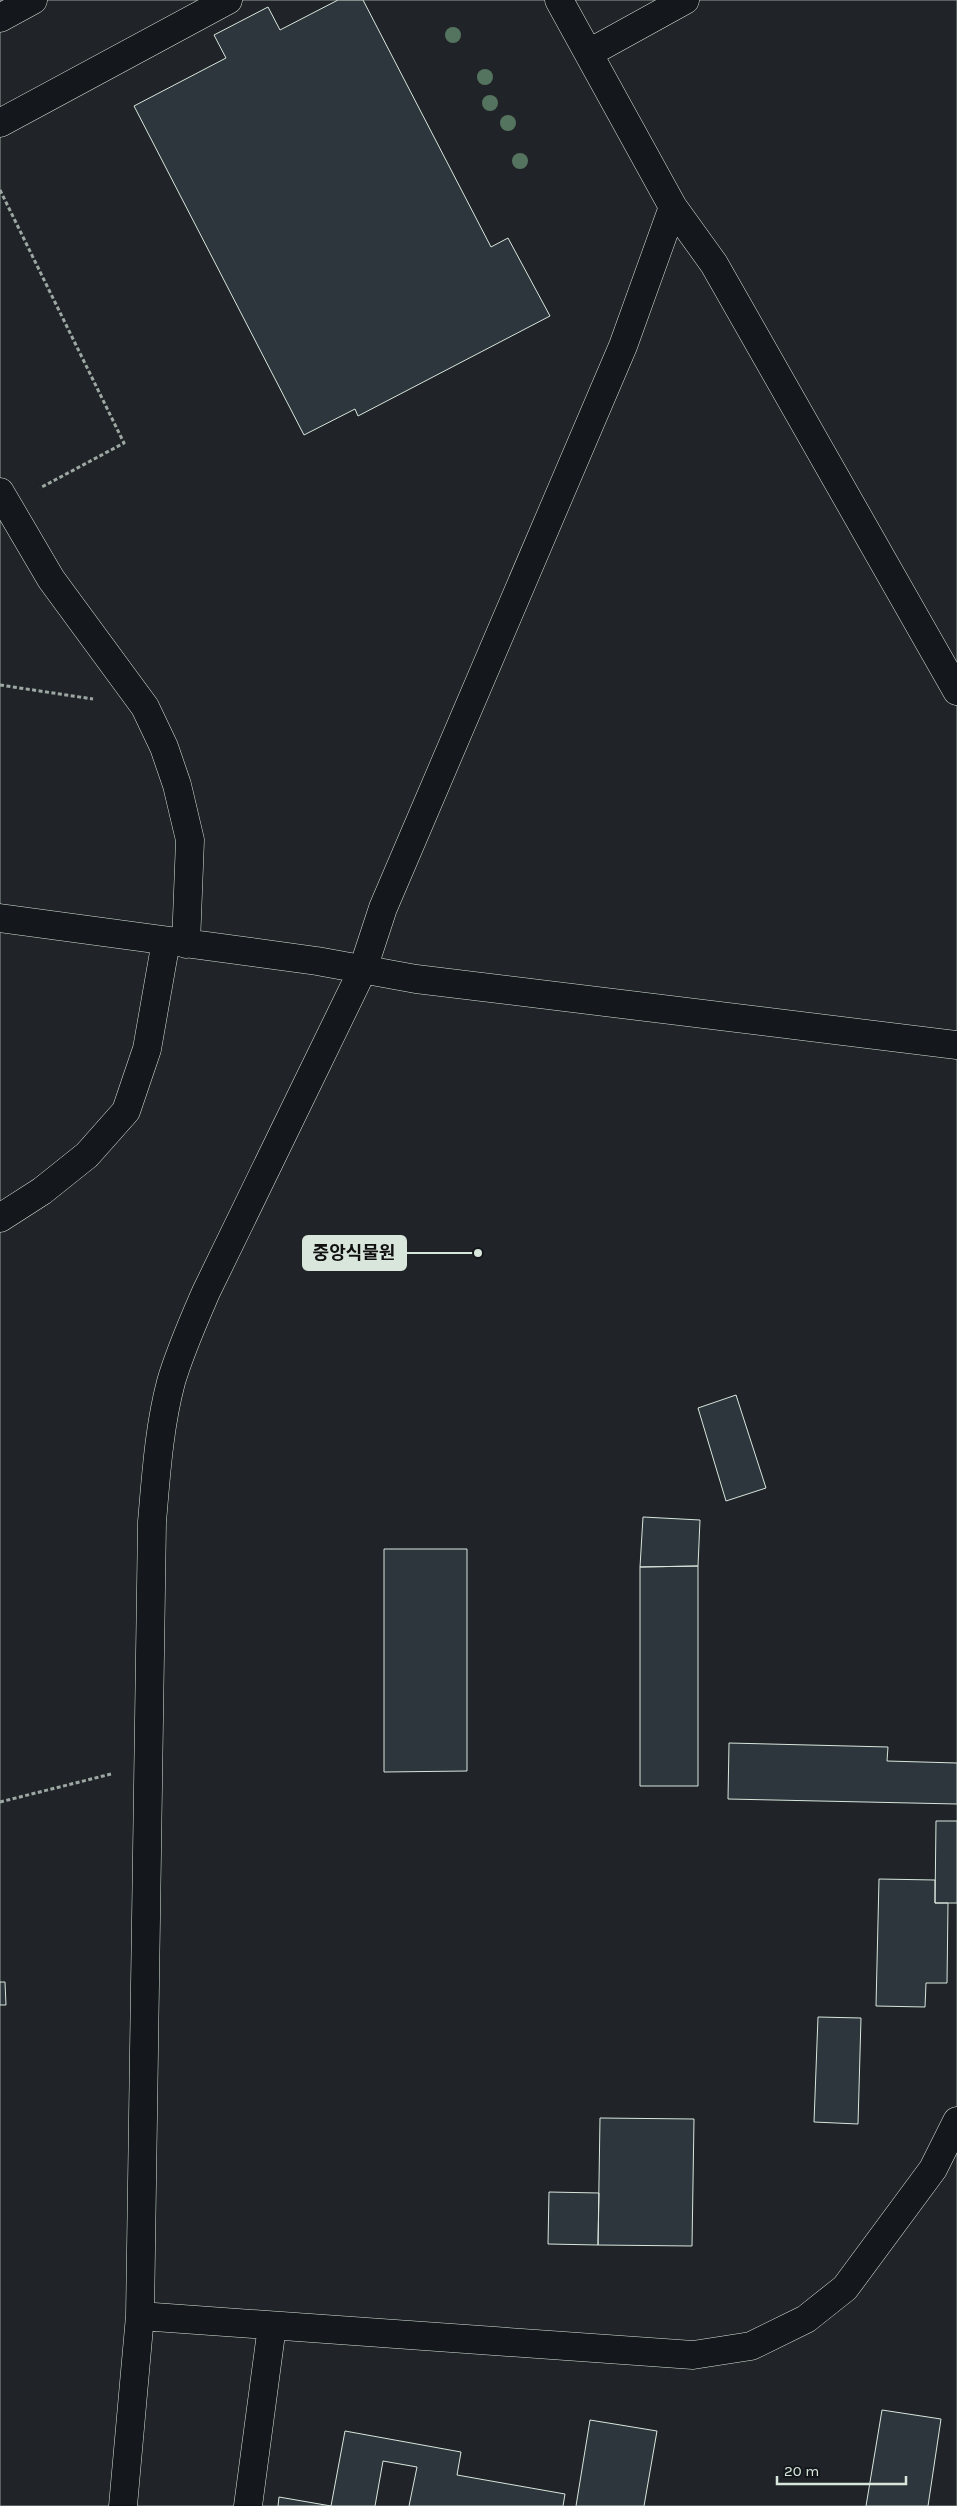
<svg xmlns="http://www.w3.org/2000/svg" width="957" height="2506" viewBox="0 0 957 2506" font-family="Karla,'Noto Sans KR',sans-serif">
<rect width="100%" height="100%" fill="#14181c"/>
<path fill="#202428" stroke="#939e99" d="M0 0H957V2506H0Z"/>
<path fill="#2c363c" stroke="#d8e6dc" d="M338 0H363L491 247 508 238 550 316 358 416 355 409 304 435 134 106 226 58 214 35 268 7 280 30Z
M736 1395 766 1488 726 1501 698 1408Z
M643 1517 700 1520 698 1566 640 1567Z
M384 1549H467V1771L384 1772Z
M698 1566V1786H640V1567Z
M729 1743 888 1747 887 1761 957 1763V1804L728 1799Z
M936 1821H957V1903H935Z
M879 1879 935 1880V1903H948L947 1983H926L925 2007 876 2006Z
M0 1982H5L6 2005H0Z
M818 2017 861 2018 858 2124 814 2122Z
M600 2118 694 2119 692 2246 598 2245Z
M549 2192 599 2193 598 2245 548 2244Z
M882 2410 941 2419 928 2506H866Z
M590 2420 657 2431 644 2506H576Z
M345 2431 461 2452 457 2475 565 2494 563 2506H409L417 2467 383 2461 375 2506H331Z
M279 2497 331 2506H278Z"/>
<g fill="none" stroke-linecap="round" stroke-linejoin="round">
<defs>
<path id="minor" d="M559 0 673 207 714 264 957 691
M0 18 33 0
M589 53 685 0
M0 123 228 0
M0 492 51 579 145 707 164 747 177 785 190 840 186 944
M0 918 317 961 416 979 957 1045
M0 1218 42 1191 87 1155 126 1111 147 1049 166 941
M140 2316 693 2355 751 2346 806 2319 845 2288 933 2169 957 2121
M123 2506 140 2316 152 1522C156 1476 159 1427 171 1382 180 1351 193 1322 206 1292L363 969 383 908 623 346 673 207
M248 2506 272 2326"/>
</defs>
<use href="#minor" stroke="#d8e6dc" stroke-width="29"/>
<path stroke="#9da8a2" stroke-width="3" stroke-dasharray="4 2.5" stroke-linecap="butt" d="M0 190 124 443 40 488
M0 685 93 699
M0 1802 111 1774"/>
<use href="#minor" stroke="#14181c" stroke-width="28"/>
</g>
<g fill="#55745f">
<circle cx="453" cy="35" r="8"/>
<circle cx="485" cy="77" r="8"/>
<circle cx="490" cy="103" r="8"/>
<circle cx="508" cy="123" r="8"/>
<circle cx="520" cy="161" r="8"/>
</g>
<path fill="none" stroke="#d8e6dc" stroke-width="2" d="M478 1253L406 1253"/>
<circle fill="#d8e6dc" stroke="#14181c" stroke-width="2" cx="478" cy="1253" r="5"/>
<rect fill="#d8e6dc" stroke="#d8e6dc" stroke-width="2" x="303" y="1236" width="103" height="34" rx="5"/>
<g font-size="18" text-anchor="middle" font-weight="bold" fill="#111">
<text x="354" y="1259">중앙식물원</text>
</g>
<path d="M777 2476v8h129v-8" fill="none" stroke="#d8e6dc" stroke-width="2.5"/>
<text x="784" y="2476" font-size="15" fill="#d8e6dc" stroke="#14181c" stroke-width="4" paint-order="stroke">20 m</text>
</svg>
